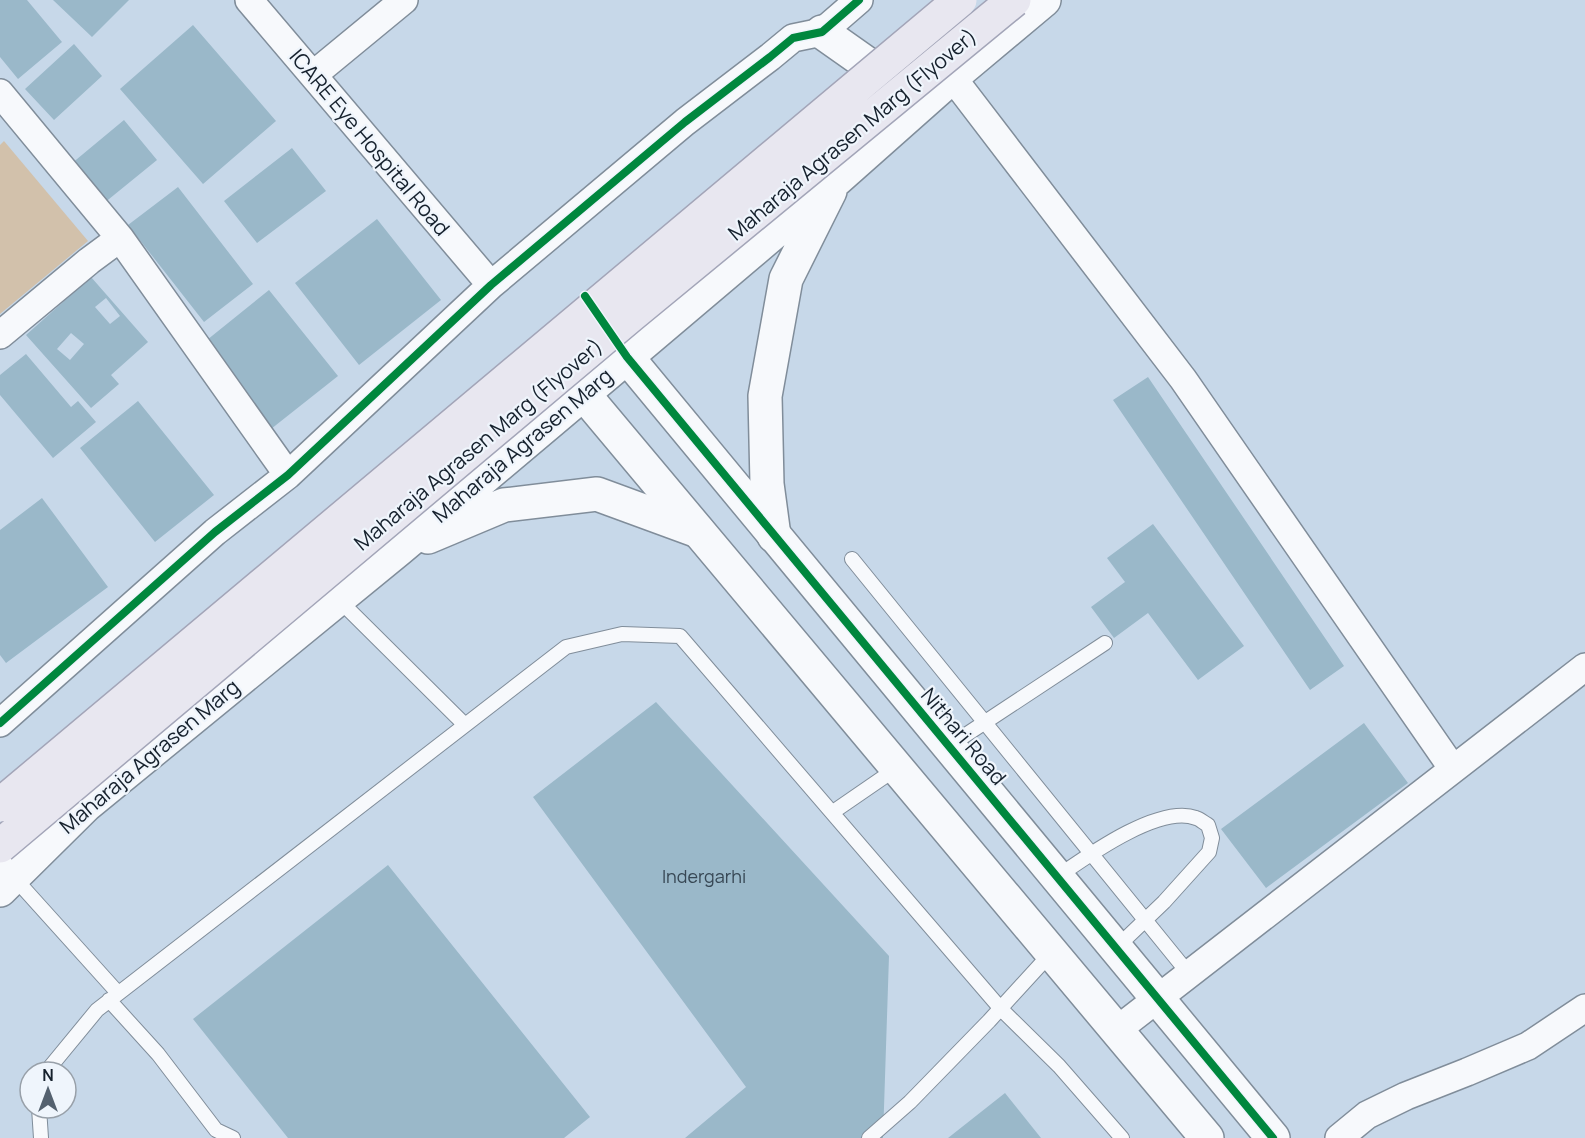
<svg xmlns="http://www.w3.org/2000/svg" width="1585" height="1138" viewBox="0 0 1585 1138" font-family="Manrope,sans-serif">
<rect width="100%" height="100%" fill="#c7d8e9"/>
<path fill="#d2c1ab" d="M4 141 88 241 0 314V145Z"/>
<path fill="#9ab8c9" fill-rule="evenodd" d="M0 0H27L62 42 18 79 0 57Z
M53 0H129L92 37Z
M193 25 276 121 203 184 120 89Z
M74 44 102 76 54 120 25 89Z
M124 120 157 160 98 208 65 169Z
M292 148 326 191 257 243 224 201Z
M178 187 253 284 204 322 128 225Z
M377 219 441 300 359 365 295 283Z
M91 277 148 342 111 375 119 384 91 408 26 335ZM106 298 120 316 110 324 95 307ZM71 333 84 344 70 360 57 349Z
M269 290 338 376 271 429 202 344Z
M26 354 71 407 78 401 96 422 53 458 0 395V375Z
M1148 377 1344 666 1310 690 1113 400Z
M138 401 214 495 155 542 80 448Z
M42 498 108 587 6 663 0 655V530Z
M1153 524 1244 646 1198 680 1148 613 1114 638 1091 607 1125 582 1107 558Z
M656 702 889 956 883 1138H685L746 1087 533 797Z
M1364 723 1408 783 1266 888 1221 829Z
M388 865 590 1117 564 1138H288L193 1019Z
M1005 1093 1041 1138H948Z"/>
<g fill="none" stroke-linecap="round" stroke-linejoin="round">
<defs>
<path id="service" d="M852 559 1189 974
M338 599 465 725
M949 746 1105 643
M833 812 897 768
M0 862 118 993
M1057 877C1086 857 1159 804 1196 818 1200 819 1204 823 1208 825L1212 838 1209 852 1164 902 1116 948
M109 1000 158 1054 216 1130 233 1138
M46 1072 97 1010 566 647 622 634 680 636 1001 1009 1059 1066 1122 1138
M39 1108 41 1138
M869 1138 910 1102 989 1021 1052 952"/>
<path id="minor" d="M249 0 491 285
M313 75 404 0
M952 77 1183 379 1453 769
M0 93 120 238 288 475
M0 335 89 261 120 238
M0 723 215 532 288 475 491 285 685 122 770 57 793 38 822 32 859 0
M1117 1030 1585 667
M1339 1138 1367 1115 1406 1096 1467 1072 1528 1046 1585 1008"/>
<path id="tertiary" d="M611 335 627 357 1273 1138
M566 373 1207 1138"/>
<path id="secondary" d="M822 32 866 63
M774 536 767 484 765 396 786 279 830 191
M428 537 504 505 597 494 698 531
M0 890 86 805 399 549 627 357 837 179 952 77 1044 0"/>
</defs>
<use href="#service" stroke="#808d9a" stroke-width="16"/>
<use href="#minor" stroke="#808d9a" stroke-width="30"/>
<use href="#tertiary" stroke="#808d9a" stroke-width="36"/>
<use href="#secondary" stroke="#808d9a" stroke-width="36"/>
<use href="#service" stroke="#f7f9fc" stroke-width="14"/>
<use href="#minor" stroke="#f7f9fc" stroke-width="27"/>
<use href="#tertiary" stroke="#f7f9fc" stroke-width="33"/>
<use href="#secondary" stroke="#f7f9fc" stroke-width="33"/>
<defs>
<path id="primary-bridge" d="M0 805 960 0
M0 846 630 316 1014 0"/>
</defs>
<use href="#primary-bridge" stroke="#a3a5b8" stroke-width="36" stroke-linecap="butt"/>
<use href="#primary-bridge" stroke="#e8e7f0" stroke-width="33"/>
<defs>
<path id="cycleway" d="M585 296 627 357 1273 1138
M0 723 215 532 288 475 491 285 685 122 770 57 793 38 822 32 859 0"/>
</defs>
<use href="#cycleway" stroke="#eff5fc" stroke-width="11"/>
<use href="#cycleway" stroke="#00873e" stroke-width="8"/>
</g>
<g text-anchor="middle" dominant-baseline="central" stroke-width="4.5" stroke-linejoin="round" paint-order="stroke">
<g font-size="18" fill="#374754">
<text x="704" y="876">Indergarhi</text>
</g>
<g font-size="21" fill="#16212d" stroke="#eff5fc">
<text transform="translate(852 134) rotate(-40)">Maharaja Agrasen Marg (Flyover)</text>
<text transform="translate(370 142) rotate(50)">ICARE Eye Hospital Road</text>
<text transform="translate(478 444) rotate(-40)">Maharaja Agrasen Marg (Flyover)</text>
<text transform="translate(522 445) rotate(-40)">Maharaja Agrasen Marg</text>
<text transform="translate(964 736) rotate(50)">Nithari Road</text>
<text transform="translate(149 756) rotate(-40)">Maharaja Agrasen Marg</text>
</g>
</g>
<g transform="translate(48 1090)"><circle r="28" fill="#eff5fc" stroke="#98a0a9" stroke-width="1.5"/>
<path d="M0-4.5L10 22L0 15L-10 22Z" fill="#54616f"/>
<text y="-9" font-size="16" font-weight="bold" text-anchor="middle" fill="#16212d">N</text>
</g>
</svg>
